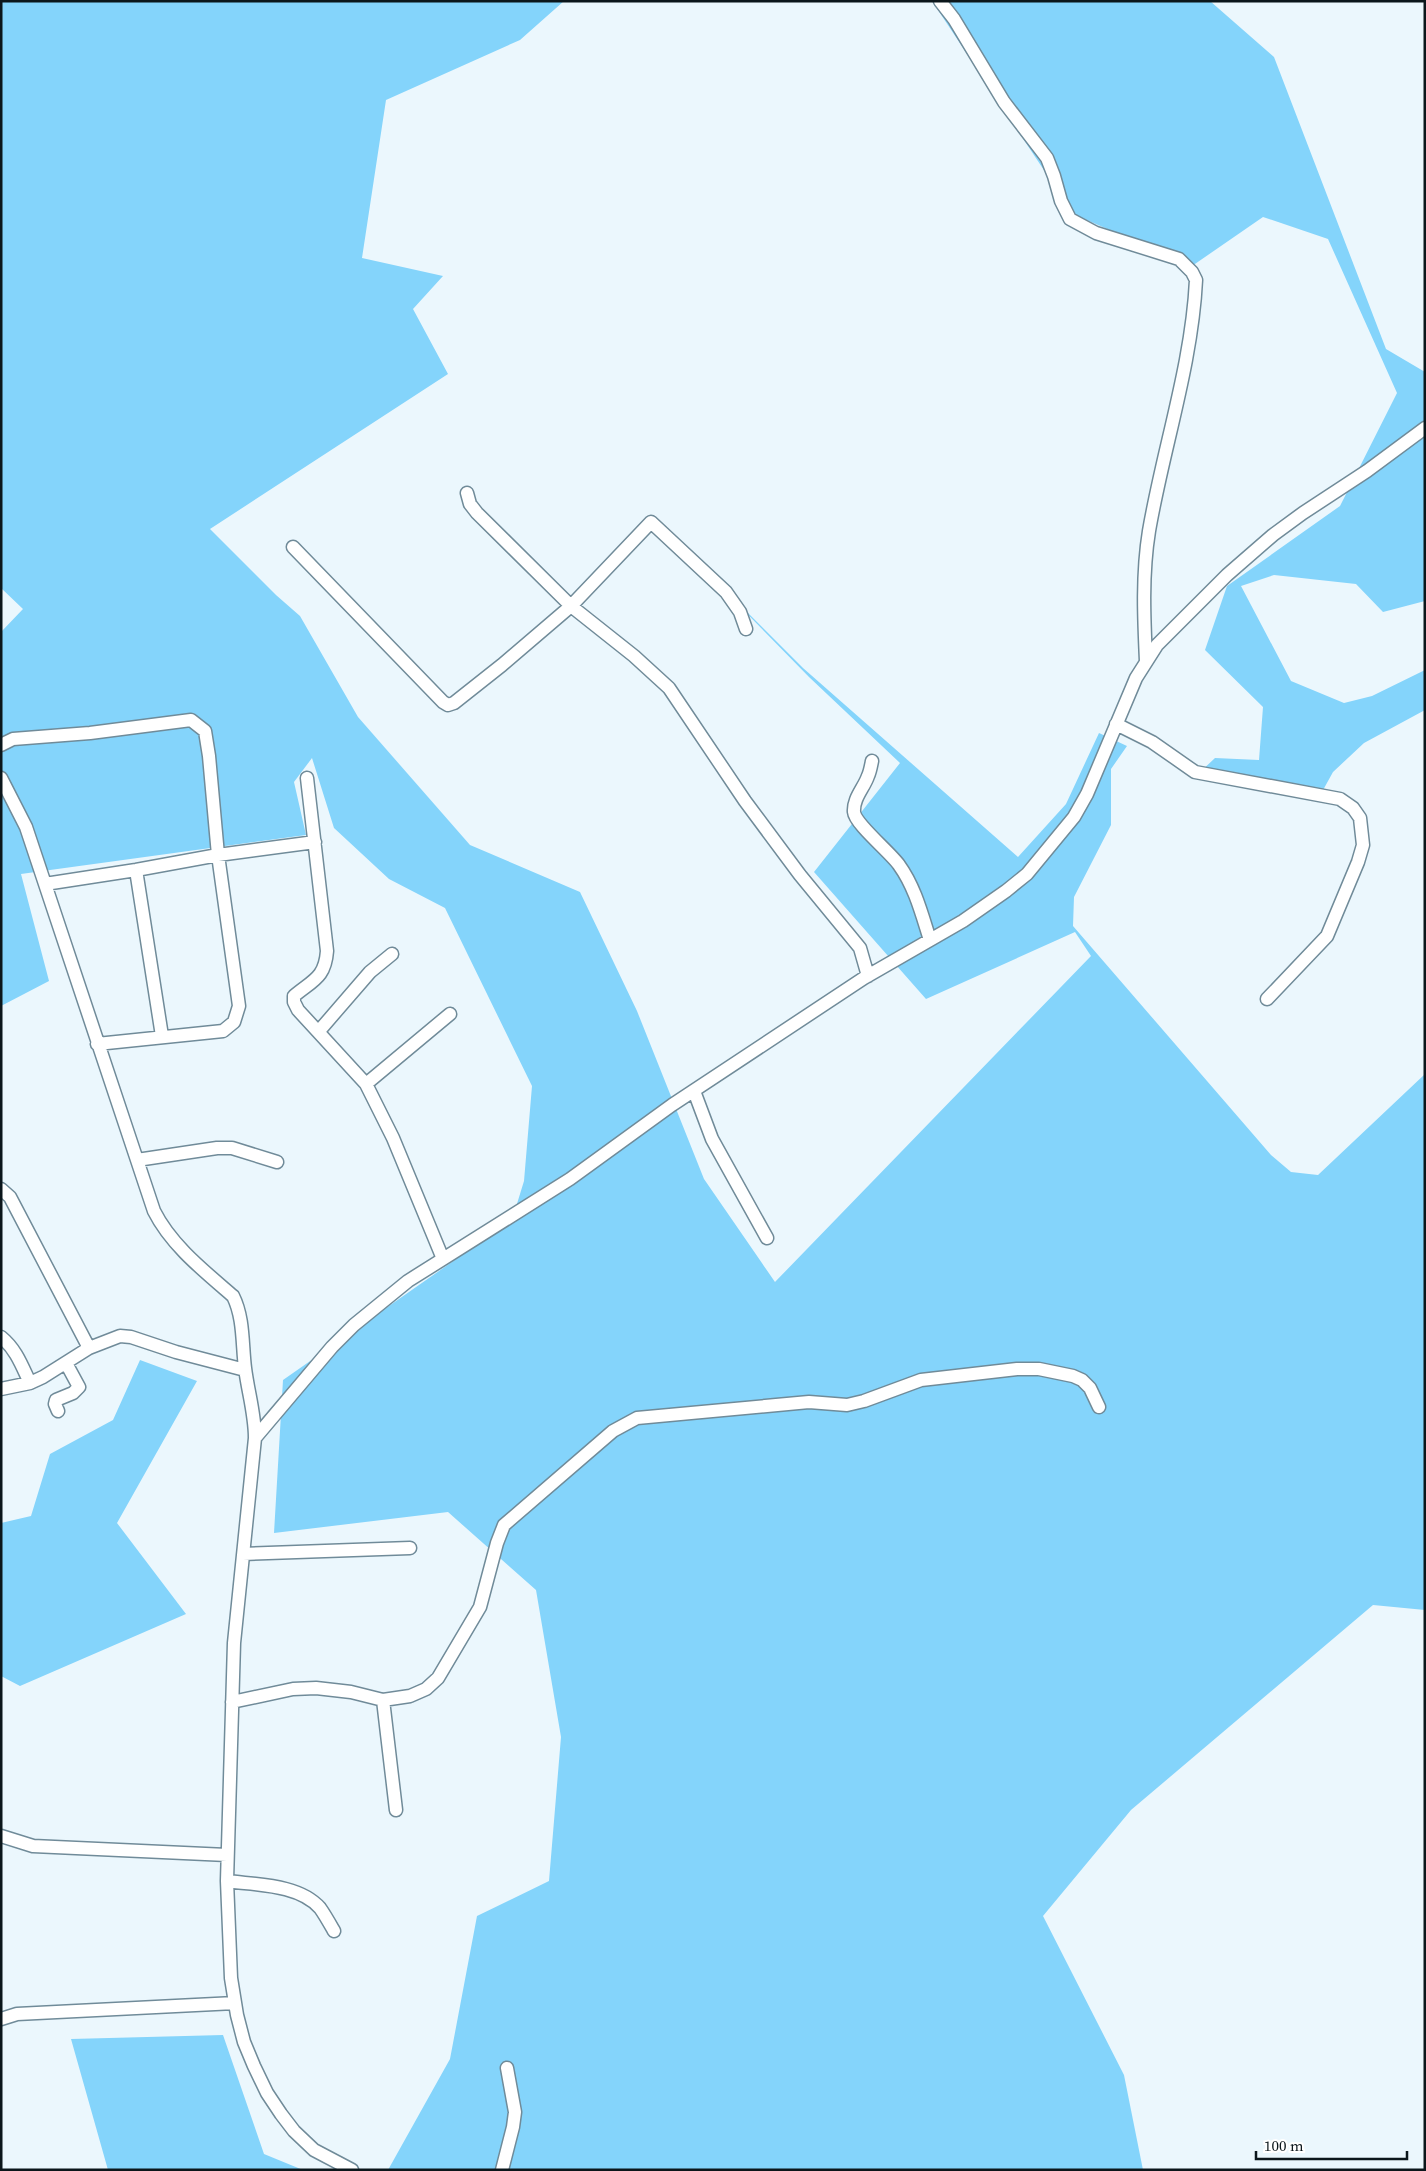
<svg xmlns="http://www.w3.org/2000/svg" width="1426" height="2171" viewBox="0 0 1426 2171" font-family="'Source Serif 4',serif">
<rect width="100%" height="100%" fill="#ebf7fd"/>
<path fill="#84d4fb" d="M1 1H564L520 40 386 100 362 258 443 276 413 309 448 374 210 529 276 595 300 616 358 717 470 845 580 892 637 1011 704 1179 775 1282 1091 956 1075 932 926 999 814 872 900 763 809 677 680 545 803 668 1018 857 1066 804 1099 733 1127 746 1111 769V825L1074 897 1073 926 1271 1155 1291 1172 1318 1175 1425 1074V1610L1373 1605 1131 1810 1043 1916 1124 2075 1143 2170H388L450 2059 477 1916 549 1881 561 1737 536 1590 448 1512 274 1533 283 1380 512 1220 524 1181 532 1086 445 908 389 879 334 828 312 758 294 782 306 835 21 874 49 981 1 1006V632L23 609 1 588Z
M932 1H1210L1274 57 1386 349 1425 372V601L1383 612 1356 584 1274 575 1241 586 1291 681 1344 703 1372 696 1425 670V710L1364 743 1333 772 1317 801 1197 775 1215 758 1259 760 1263 707 1205 650 1227 586 1340 506 1397 393 1328 239 1263 217 1192 266 1073 214Z
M140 1360 197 1381 117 1523 186 1614 20 1686 1 1676V1523L31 1516 50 1454 113 1420Z
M223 2035 264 2154 303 2170H108L71 2039Z"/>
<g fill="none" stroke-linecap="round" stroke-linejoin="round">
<defs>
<path id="minor" d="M940 1 954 19 1004 102 1047 158 1054 176 1061 201 1070 219 1096 233 1179 259 1192 272 1196 280C1192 364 1163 449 1149 531 1142 574 1144 618 1146 661
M467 493 470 504 477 513 571 606 634 656 669 688 745 801 800 875 860 948 868 976
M293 547 443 702 448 705 454 703 502 665 571 606 651 522 726 592 740 612 746 629
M1116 724 1152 742 1195 772 1340 799 1353 808 1360 818 1363 845 1358 862 1327 936 1267 999
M1 745 13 739 90 733 191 720 205 731 209 756 218 855 239 1006 234 1022 223 1031 97 1044
M872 761C871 766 870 772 868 776 864 788 853 798 854 812 855 824 891 853 899 865 915 887 922 915 930 940
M1 778 26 827 154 1211C171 1245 204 1271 233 1296 244 1318 242 1344 245 1368 248 1392 255 1414 255 1438L234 1643 227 1881 231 1978 237 2015 244 2042 254 2066 267 2093 281 2114 294 2131 314 2150 352 2170
M307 778 327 951C325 978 313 980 294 996V1002L298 1010 366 1084 393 1138 443 1259
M136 870 162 1036
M45 884 136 870 218 855 315 842
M319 1031 370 972 392 954
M366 1084 450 1014
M694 1091 712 1139 767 1238
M137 1160 217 1148H232L277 1162
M1 1189 10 1197 89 1348
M1 1337C16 1349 22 1366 30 1383
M1 1389 30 1383 43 1377 89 1348 120 1336 131 1337 176 1352 245 1370
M58 1411 55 1404 56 1400 73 1393 79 1387 66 1363
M255 1438 332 1347 354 1325 408 1281 570 1179 672 1105 864 978 963 921 1006 891 1027 874 1074 817 1087 794 1136 678 1157 645 1227 575 1273 535 1303 513 1367 471 1425 428
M243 1554 410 1548
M383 1700 396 1810
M232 1702 293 1689 316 1688 351 1692 383 1700 410 1696 426 1689 438 1678 480 1607 497 1543 504 1525 613 1431 637 1418 809 1402 847 1405 864 1401 921 1380 1017 1369H1039L1073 1376 1082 1380 1090 1388 1099 1407
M1 1836 33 1846 227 1855
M227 1881C256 1885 299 1884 320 1908 325 1915 330 1924 334 1931
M1 2019 17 2014 235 2003
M502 2170 513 2127 515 2112 507 2068"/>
</defs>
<use href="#minor" stroke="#708b99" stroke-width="15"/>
<use href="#minor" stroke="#fff" stroke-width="12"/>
</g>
<rect width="1426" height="2171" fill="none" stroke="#0b161b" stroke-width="5"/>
<path d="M1256 2151v8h151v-8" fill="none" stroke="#0b161b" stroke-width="2.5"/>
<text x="1264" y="2151" font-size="15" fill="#0b161b" stroke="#ffffff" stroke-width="4" paint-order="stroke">100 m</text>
</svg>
